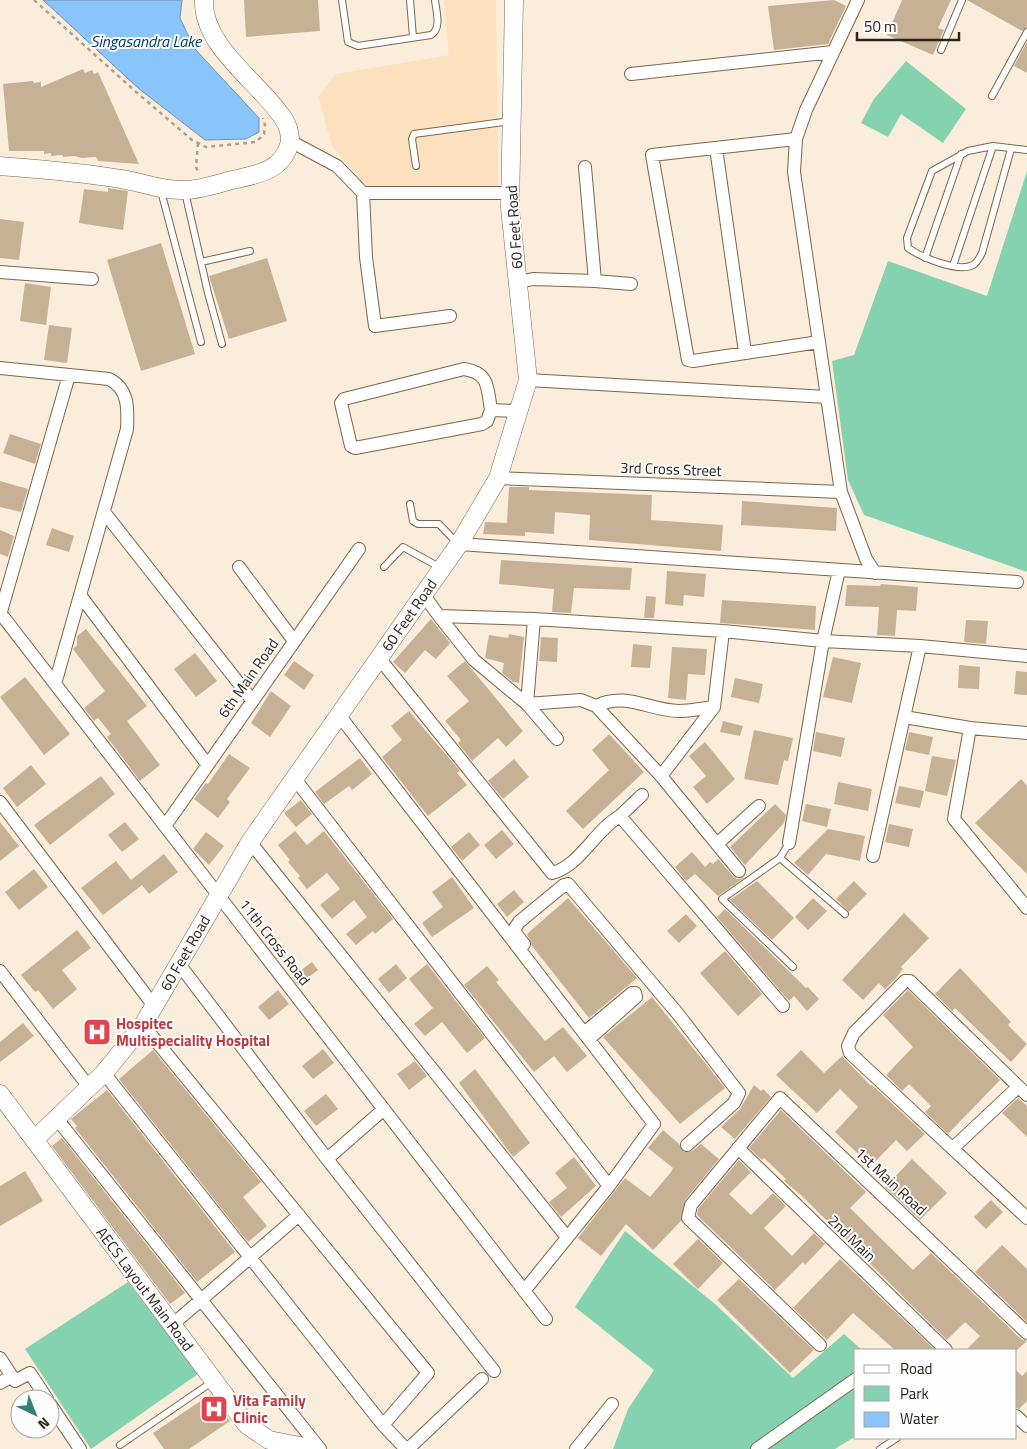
<svg xmlns="http://www.w3.org/2000/svg" width="1027" height="1449" viewBox="0 0 1027 1449" font-family="'Titillium Web',sans-serif">
<rect width="100%" height="100%" fill="#fbeddc"/>
<path fill="#fde1be" d="M444 0H496L498 187 367 189 332 146 318 97 336 74 449 55Z"/>
<path fill="#84d2b0" d="M906 61 966 109 943 143 901 114 888 137 861 123 874 99Z
M1027 171V572L864 515 848 480 832 361 854 355 888 261 987 296Z
M625 1231 715 1304 793 1378 844 1334 862 1350H856V1436L835 1449H613L628 1409 654 1370 575 1307Z
M128 1282 198 1374 91 1449 25 1349Z"/>
<path fill="#89c4fa" stroke="#6d94b6" d="M43 0H182L180 18 194 48 259 118V132L246 139 205 140 138 88Z"/>
<path fill="#c7b195" d="M244 0H318L320 31 246 37Z
M834 0 846 6 828 44 774 50 768 6Z
M902 0H951L938 28 944 30 933 55 887 35Z
M967 0H1027V27L1022 31Z
M1027 42V73L1014 66Z
M83 69 85 73 92 70 94 74 98 72 139 164 98 161 96 157 82 158 74 156 63 157 62 155 51 156V153L44 154V151H9L3 84 33 81 34 83 41 82V87Z
M108 188 128 191 123 230 79 223 84 189 108 192Z
M0 219 24 222 19 260 0 258Z
M161 243 195 354 141 371 107 260Z
M267 258 287 321 229 339 209 276Z
M25 283 51 287 46 325 20 321Z
M49 325 72 328 67 363 44 360Z
M10 434 41 444 35 464 3 453Z
M0 481 28 489 21 512 0 507Z
M509 487H529V490L652 495 651 520 723 525 721 551 589 540 590 515 555 512 554 534 525 532V536L483 534 485 522 507 523Z
M742 501 837 508 836 531 741 525Z
M52 528 74 536 69 552 46 545Z
M0 530 14 536 8 557 0 554Z
M501 560 632 568 630 590 574 588 571 613 552 612 554 589 499 584Z
M667 571 706 574 704 597 684 595 683 606 665 604Z
M881 584 918 587 916 611 897 610 895 636 877 635 879 607 845 606 847 585 880 586Z
M646 596 656 597 654 618H644Z
M722 600 816 606 815 630 720 623Z
M431 619 450 643 436 659 425 650 405 673 393 662Z
M966 620 988 621 986 644 964 642Z
M86 629 147 706 127 721 160 765 140 781 107 737 111 734 98 718 94 721 84 708 105 691 73 649 77 645V636Z
M509 634 524 637 519 683 513 682 502 673 504 663 485 658 489 635 508 638Z
M541 637 558 638 557 662 539 661Z
M633 644 652 646 650 668 631 667Z
M672 647 707 649 705 675 688 674 686 700 668 698Z
M195 653 217 681 196 697 174 669Z
M833 657 861 663 852 703 823 697Z
M294 661 314 675 304 690 284 675Z
M465 661 523 731 506 747 498 738 472 761 458 743 461 740 445 721 469 701 447 676Z
M959 665 980 667 979 689 958 688Z
M1016 671 1027 672V695L1014 694Z
M25 677 70 734 44 755 0 697Z
M735 678 763 684 759 703 731 697Z
M271 691 291 706 270 737 251 723Z
M409 711 460 771 457 773 467 785 428 816 382 757 402 740 391 726Z
M723 721 743 726 740 736 720 732Z
M754 730 793 738 788 761 784 760 778 785 744 779Z
M816 732 845 738 841 757 813 751Z
M909 732 933 737 929 755 905 750Z
M609 734 644 772 583 829 566 811 609 770 592 750Z
M705 742 735 779 707 804 693 787 706 776 689 756Z
M229 754 250 768 227 799 230 802 218 818 194 799 206 783 208 784Z
M932 756 956 760 947 796 925 791Z
M360 758 372 774 352 790 349 786 324 804 315 792Z
M514 759 529 777 503 799 488 781Z
M31 765 46 784 17 807 3 788Z
M101 776 115 794 50 845 34 825Z
M1021 779 1027 786V874L975 823Z
M838 782 872 789 868 811 834 804Z
M899 786 924 791 920 808 895 803Z
M301 800 312 814 296 827 284 813Z
M775 804 786 815 784 823 745 865 730 847Z
M806 804 831 809 827 827 802 821Z
M0 822 19 846 0 861Z
M125 822 139 839 122 852 108 835Z
M889 824 913 829 909 847 885 842Z
M828 829 865 836 860 861 826 854 808 875 794 863Z
M502 830 514 844 496 859 484 845Z
M295 831 307 845 324 831 393 919 375 934 373 931 356 945 346 934 367 917 354 900 332 919 320 905 340 889 327 873 307 889 298 878 300 876 288 862 290 860 278 845Z
M206 832 224 846 209 865 193 849Z
M469 832 480 845 462 861 451 847Z
M692 852 705 867 710 862 713 864 718 859 733 876 737 879 744 878 718 896 695 874 686 881 675 867Z
M164 854 178 872 149 894 142 885 103 915 81 888 116 861 131 880Z
M34 869 48 887 19 910 5 892Z
M452 877 474 908 432 937 422 923 443 907 432 892Z
M757 881 794 918 772 940 730 900Z
M854 881 867 894 849 912 836 899Z
M514 890 524 902 507 917 497 904Z
M568 898 637 978 589 1018 532 946 527 934Z
M813 898 827 911 808 930 795 917Z
M725 909 806 988 808 987 819 999 807 1011 794 996 789 1001 717 917Z
M904 913 929 938 901 967 903 969 897 977 885 989 879 983 863 1000 842 980Z
M686 914 697 926 679 943 667 931Z
M77 930 91 948 62 970 77 989 53 1009 38 990 35 992 21 975Z
M725 951 762 994 738 1016 700 973Z
M312 962 318 970 298 985 292 977Z
M396 964 407 978 389 993 378 979Z
M427 964 485 1038 467 1053 442 1022 425 1036 414 1024 433 1008 409 979Z
M487 966 499 980 496 982 545 1041 563 1027 587 1056 567 1072 554 1056 534 1072 464 985Z
M960 968 1011 1022 1008 1025 1027 1044 1011 1062 955 1008 952 1011 935 994Z
M278 990 289 1004 269 1020 258 1007Z
M908 990 1000 1080 948 1134 925 1112 931 1106 909 1084 902 1091 886 1075 913 1047 883 1015Z
M652 997 725 1088 680 1124 603 1037Z
M23 1023 34 1036 0 1062V1042Z
M323 1049 334 1063 313 1079 302 1066Z
M153 1050 261 1182 243 1197 267 1226 248 1242 119 1079Z
M801 1050 824 1073 842 1056 869 1084 874 1087 925 1134 907 1151 896 1140 871 1166 835 1132 858 1107 840 1089 817 1113 776 1075Z
M415 1061 427 1076 409 1090 397 1074Z
M475 1069 530 1143 513 1157 459 1083Z
M754 1085 761 1091 763 1089 771 1097 735 1139 721 1127 740 1109Z
M107 1090 235 1252 197 1282 75 1128 77 1126 71 1119Z
M326 1094 338 1109 316 1126 304 1111Z
M1018 1098 1027 1106V1137L1002 1113Z
M781 1110 866 1192 850 1208 913 1270 931 1253 1021 1339 1027 1341 1017 1350H966L980 1336 965 1322 947 1340 801 1195 784 1181 786 1179 764 1158 762 1160 749 1148Z
M663 1130 679 1144 684 1152 692 1151 701 1144 719 1159 685 1200 681 1221 653 1250 626 1224 601 1256 578 1238 625 1178 650 1197 671 1172 673 1168 648 1148Z
M62 1138 185 1293 170 1304 52 1146Z
M574 1157 596 1186 561 1217 549 1202 567 1188 555 1173Z
M912 1159 947 1193 920 1220 885 1187Z
M739 1160 751 1172 729 1194 751 1215 773 1193 786 1206 764 1228 792 1256 814 1233 825 1244 805 1265 803 1262 775 1290 697 1215 698 1209Z
M25 1171 43 1201 0 1226V1186Z
M991 1200 1003 1212 986 1229 974 1217Z
M698 1239 723 1263 698 1289 673 1264Z
M1002 1245 1027 1269V1322L975 1272Z
M840 1259 935 1350H895L853 1313 827 1340 793 1308Z
M739 1279 814 1350 790 1373 717 1300Z
M1016 1370 1022 1376 1027 1371V1401L1019 1409 1016 1408Z
M211 1394 230 1421 189 1449H164L153 1433Z"/>
<g fill="none" stroke-linecap="round" stroke-linejoin="round">
<defs>
<path id="lane" d="M342 0 348 42 358 46 431 35C442 28 436 11 435 0
M410 0 413 37
M941 50 962 0
M992 96 1027 32
M1011 149 982 253C980 257 977 263 973 265 958 273 921 257 908 248L907 238 932 171 968 151 993 146 1027 150
M416 166 412 139 414 134 511 121
M161 191 201 342
M185 192 208 293 222 344
M925 258 961 154
M201 262 250 251
M953 266 993 146
M410 504 413 521 418 524H439L458 544
M384 567 403 547 441 568
M780 858 789 843
M793 967 722 899 780 858 845 914
M120 1445 212 1382
M880 1449 897 1438"/>
<path id="street" d="M858 0 806 110 796 139 794 172 841 492 866 559 875 573
M631 74 833 52
M796 139 652 155 688 360 693 361 819 342
M290 141 337 166 363 193H510
M716 148 745 352
M363 193 366 257 375 326 450 316
M0 272 92 279
M595 281 631 284
M519 282 533 279 595 281 585 167
M0 368 109 379C129 389 128 409 127 429L55 684
M528 380 827 397
M491 410 487 421 482 424 355 448 351 446 341 403 344 399 464 369C490 373 487 388 491 410L518 411
M498 478 841 492
M104 512 252 700
M459 544 1017 582
M239 567 294 641
M423 594 439 616 534 619 723 631 823 641 920 646 1027 656
M80 595 207 764
M1 614 546 1319
M0 615 69 375
M439 616 474 660 527 704 557 739
M920 646 904 717 970 728 954 819 1027 908
M379 658 552 873C580 866 595 830 620 816L783 1006
M527 704 581 700 596 706C626 691 650 711 679 711 691 711 703 708 714 707L723 631
M527 704 534 619
M596 706 661 776 739 871
M339 715 654 1124 609 1186 524 1291
M970 728 1027 733
M661 776 714 707
M295 779 609 1186
M0 802 154 1006
M620 816 642 795
M165 826 359 549
M250 842 566 1236
M789 843 823 641 839 570
M717 844 759 806
M873 856 904 717
M524 944 516 934 515 928 519 922 564 885 568 884 678 1014 739 1093 734 1103 687 1145
M179 964 327 1159 494 1371
M0 971 89 1087
M143 1025 428 1373 383 1425
M584 1033 632 993H635L636 997 589 1039
M104 1073 383 1425 406 1449
M1027 1095 910 981H905L854 1033 848 1046 850 1053 1027 1218
M57 1119 320 1449
M738 1148 946 1350
M953 1148 1018 1087
M327 1159 384 1109
M172 1325 299 1215
M820 1345 688 1218 691 1205 780 1098 1027 1333
M0 1358 15 1381 30 1373 47 1399
M0 1383 12 1376
M50 1404 80 1449
M1016 1416 1027 1426
M408 1449 482 1379
M576 1449 612 1404
M757 1449 856 1379"/>
<path id="secondary" d="M0 166C40 169 81 172 121 179 141 182 162 191 184 190 198 190 214 185 228 181 253 175 281 173 289 145 292 135 287 122 280 114 256 80 202 45 204 0
M0 1094 247 1425 269 1440 315 1449
M34 1140 104 1073 143 1025 250 842 459 544 498 478 528 380 510 208 514 0"/>
</defs>
<use href="#lane" stroke="#7a664c" stroke-width="8"/>
<use href="#street" stroke="#7a664c" stroke-width="14"/>
<use href="#secondary" stroke="#7a664c" stroke-width="19"/>
<path stroke="#aca091" stroke-width="2.5" stroke-dasharray="4 4" stroke-linecap="butt" d="M34 0 135 91 192 140 206 147 256 142 264 134 265 125 263 118
M198 143 196 167 199 174"/>
<use href="#lane" stroke="#fff" stroke-width="6"/>
<use href="#street" stroke="#fff" stroke-width="12"/>
<use href="#secondary" stroke="#fff" stroke-width="18"/>
</g>
<defs>
<symbol id="hospital-square" viewBox="-11 -11 22 22"><rect x="-9" y="-9" width="18" height="18" rx="4" fill="#e0444e" stroke="#fdfdfd"/><path d="M-5-5h3v3.5h4V-5h3V5h-3V1.5h-4V5h-3Z" fill="#fff"/></symbol>
</defs>
<g fill-rule="evenodd">
<use href="#hospital-square" x="81" y="1016" width="32" height="32"/>
<use href="#hospital-square" x="198" y="1393" width="32" height="32"/>
</g>
<g text-anchor="middle" dominant-baseline="central" stroke-width="4" stroke-linejoin="round" paint-order="stroke">
<g font-size="15" fill="#2c2318" stroke="#fdfdfd">
<text transform="translate(514 227) rotate(-94)">60 Feet Road</text>
<text transform="translate(671 469) rotate(2)">3rd Cross Street</text>
<text transform="translate(409 615) rotate(-55)">60 Feet Road</text>
<text transform="translate(248 678) rotate(-55)">6th Main Road</text>
<text transform="translate(275 942) rotate(52)">11th Cross Road</text>
<text transform="translate(185 953) rotate(-60)">60 Feet Road</text>
<text transform="translate(891 1181) rotate(43)">1st Main Road</text>
<text transform="translate(852 1238) rotate(44)">2nd Main</text>
<text transform="translate(145 1289) rotate(53)">AECS Layout Main Road</text>
</g>
<g font-size="15" font-weight="bold" fill="#be3a42" stroke="#fdfdfd" text-anchor="start">
<text x="116" y="1023">Hospitec<tspan x="116" dy="17">Multispeciality Hospital</tspan></text>
<text x="233" y="1400">Vita Family<tspan x="233" dy="17">Clinic</tspan></text>
</g>
<g font-size="16" font-style="italic" fill="#003d67" stroke="#fdfdfd">
<text x="146" y="41">Singasandra Lake</text>
</g>
</g>
<rect x="854" y="1349" width="162" height="90" fill="#fdfdfd" stroke="#a9a6a1"/>
<rect x="864" y="1365" width="25" height="8" fill="#ffffff" stroke="#a9a6a1"/>
<text x="900" y="1374" font-size="15" fill="#2c2318">Road</text>
<rect x="864" y="1386" width="25" height="15" fill="#84d2b0" stroke="#a9a6a1"/>
<text x="900" y="1399" font-size="15" fill="#2c2318">Park</text>
<rect x="864" y="1412" width="25" height="15" fill="#89c4fa" stroke="#a9a6a1"/>
<text x="900" y="1424" font-size="15" fill="#2c2318">Water</text>
<g transform="translate(35 1414) rotate(137)"><circle r="24" fill="#fdfdfd" stroke="#a9a6a1"/>
<path d="M0-4L9 19L0 12L-9 19Z" fill="#377e77"/>
<text y="-8" font-size="14" font-weight="bold" text-anchor="middle" fill="#2c2318">N</text>
</g>
<path d="M857 32v8h102v-8" fill="none" stroke="#2c2318" stroke-width="2.5"/>
<text x="864" y="32" font-size="15" fill="#2c2318" stroke="#fdfdfd" stroke-width="4" paint-order="stroke">50 m</text>
</svg>
